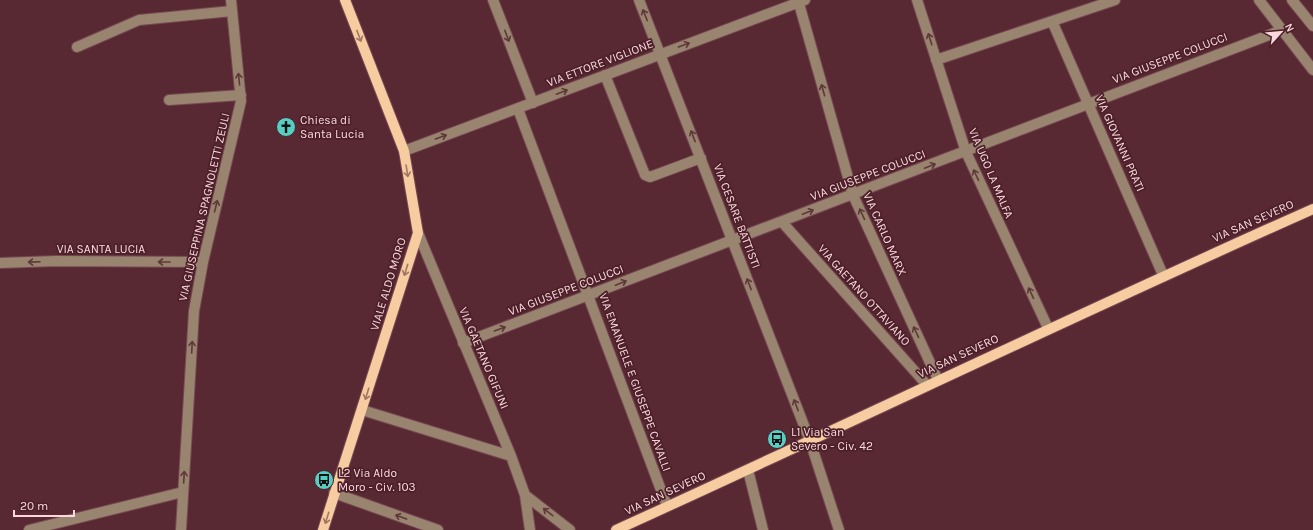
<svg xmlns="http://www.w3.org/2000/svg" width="1313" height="530" viewBox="0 0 1313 530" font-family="Karla,sans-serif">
<rect width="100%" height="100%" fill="#592933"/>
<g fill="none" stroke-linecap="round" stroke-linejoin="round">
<defs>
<path id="minor" d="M493 0 533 103
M639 0 810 441 839 530
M798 0 853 195 938 380
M917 0 966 152 1048 328
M1259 0 1313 70
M1292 0 1313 26
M1052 21 1163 275
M77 47 139 20 232 11
M936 60 1115 0
M605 75 645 175 650 177 701 158
M169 100 241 95
M518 109 667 506
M404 151 805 0
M782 222 927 385
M418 233 511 456 525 495 530 530
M0 263 56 261 203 262
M463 343 1282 30
M362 410 511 456
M748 470 763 530
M334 493 438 530
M525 495 570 530
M29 530 183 492
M181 530 194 311 203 262 241 101 231 0"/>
<path id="major" d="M323 530 418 233 404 151 345 0
M616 530C849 424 1079 313 1313 209"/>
</defs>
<use href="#minor" stroke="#764852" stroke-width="12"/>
<use href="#major" stroke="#764852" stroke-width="12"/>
<use href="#minor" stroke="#98846f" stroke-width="10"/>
<use href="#major" stroke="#f6cca0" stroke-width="10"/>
</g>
<defs><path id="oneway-shaft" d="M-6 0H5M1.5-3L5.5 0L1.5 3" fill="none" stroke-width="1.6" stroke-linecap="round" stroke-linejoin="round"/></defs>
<g stroke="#60383a">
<use href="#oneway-shaft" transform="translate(645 15) rotate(-112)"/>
<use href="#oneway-shaft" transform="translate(507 36) rotate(69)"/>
<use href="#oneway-shaft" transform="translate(930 39) rotate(-108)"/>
<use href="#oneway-shaft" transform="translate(684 45) rotate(-20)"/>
<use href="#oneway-shaft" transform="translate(239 79) rotate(-96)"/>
<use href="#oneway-shaft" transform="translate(823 90) rotate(-106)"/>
<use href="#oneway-shaft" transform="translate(562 92) rotate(-21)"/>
<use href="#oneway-shaft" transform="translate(693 136) rotate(-111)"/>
<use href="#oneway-shaft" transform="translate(441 137) rotate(-20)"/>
<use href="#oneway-shaft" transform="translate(930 166) rotate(-21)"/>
<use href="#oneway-shaft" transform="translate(976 175) rotate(-115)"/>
<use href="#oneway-shaft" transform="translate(216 206) rotate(-76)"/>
<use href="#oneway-shaft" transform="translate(808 212) rotate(-21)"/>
<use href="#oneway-shaft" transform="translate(862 214) rotate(-115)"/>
<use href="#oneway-shaft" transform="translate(34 262) rotate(178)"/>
<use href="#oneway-shaft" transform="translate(164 262) rotate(-180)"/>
<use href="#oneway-shaft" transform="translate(621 283) rotate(-21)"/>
<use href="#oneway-shaft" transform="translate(749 284) rotate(-111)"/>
<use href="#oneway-shaft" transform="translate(1031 293) rotate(-115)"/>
<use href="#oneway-shaft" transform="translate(500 329) rotate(-20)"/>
<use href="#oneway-shaft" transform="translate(916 332) rotate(-115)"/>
<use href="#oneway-shaft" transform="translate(192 347) rotate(-87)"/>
<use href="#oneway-shaft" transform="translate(796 405) rotate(-111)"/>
<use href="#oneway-shaft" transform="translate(184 477) rotate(-87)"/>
<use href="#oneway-shaft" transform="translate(548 512) rotate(-142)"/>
<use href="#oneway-shaft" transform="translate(401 517) rotate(-160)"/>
</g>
<g stroke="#a27664">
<use href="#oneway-shaft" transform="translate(359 36) rotate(69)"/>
<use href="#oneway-shaft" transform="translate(407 171) rotate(81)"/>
<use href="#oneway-shaft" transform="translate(406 270) rotate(107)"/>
<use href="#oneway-shaft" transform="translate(367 394) rotate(107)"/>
<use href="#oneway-shaft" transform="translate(327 518) rotate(107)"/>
</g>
<defs>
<symbol id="church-disc" viewBox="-11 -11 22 22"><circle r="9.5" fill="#56cec4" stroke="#4d1f29"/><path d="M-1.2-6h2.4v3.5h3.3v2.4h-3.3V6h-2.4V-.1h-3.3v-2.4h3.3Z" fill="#111"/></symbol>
<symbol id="bus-disc" viewBox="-11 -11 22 22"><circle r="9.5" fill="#56cec4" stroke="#4d1f29"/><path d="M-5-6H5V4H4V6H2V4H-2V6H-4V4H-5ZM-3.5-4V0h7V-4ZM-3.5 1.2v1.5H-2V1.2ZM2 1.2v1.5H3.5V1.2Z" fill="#111"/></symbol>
</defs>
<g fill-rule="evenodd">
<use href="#church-disc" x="275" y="116" width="22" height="22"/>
<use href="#bus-disc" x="766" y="428" width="22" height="22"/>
<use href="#bus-disc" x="313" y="469" width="22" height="22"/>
</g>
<g text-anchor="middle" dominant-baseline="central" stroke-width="3.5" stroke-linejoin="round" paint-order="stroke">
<g font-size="12" fill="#f8d8dd" stroke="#4d1f29">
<text transform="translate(1170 58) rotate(-21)">VIA GIUSEPPE COLUCCI</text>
<text transform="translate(600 63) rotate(-21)">VIA ETTORE VIGLIONE</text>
<text transform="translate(1120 143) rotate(66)">VIA GIOVANNI PRATI</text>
<text transform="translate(991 173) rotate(67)">VIA UGO LA MALFA</text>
<text transform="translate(868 175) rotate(-21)">VIA GIUSEPPE COLUCCI</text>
<text transform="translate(204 207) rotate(-77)">VIA GIUSEPPINA SPAGNOLETTI ZEULI</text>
<text transform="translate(737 216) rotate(69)">VIA CESARE BATTISTI</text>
<text transform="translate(1253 221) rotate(-24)">VIA SAN SEVERO</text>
<text transform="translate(885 234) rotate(66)">VIA CARLO MARX</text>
<text x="101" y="249">VIA SANTA LUCIA</text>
<text transform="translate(388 284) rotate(-73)">VIALE ALDO MORO</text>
<text transform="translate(566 290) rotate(-21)">VIA GIUSEPPE COLUCCI</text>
<text transform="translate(864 295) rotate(48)">VIA GAETANO OTTAVIANO</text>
<text transform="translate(958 356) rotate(-25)">VIA SAN SEVERO</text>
<text transform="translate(484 358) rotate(67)">VIA GAETANO GIFUNI</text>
<text transform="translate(635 382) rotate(70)">VIA EMANUELE E GIUSEPPE CAVALLI</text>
<text transform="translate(665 493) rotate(-25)">VIA SAN SEVERO</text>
</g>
<g font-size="12" fill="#f8d8dd" stroke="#4d1f29" text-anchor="start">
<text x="300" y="120">Chiesa di<tspan x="300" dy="14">Santa Lucia</tspan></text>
<text x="791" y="432">L1 Via San<tspan x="791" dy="14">Severo - Civ. 42</tspan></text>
<text x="338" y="473">L2 Via Aldo<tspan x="338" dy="14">Moro - Civ. 103</tspan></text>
</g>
</g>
<g transform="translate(1281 32) rotate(63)" stroke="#4d1f29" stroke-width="3" paint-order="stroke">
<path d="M0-3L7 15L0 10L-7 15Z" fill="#f8d8dd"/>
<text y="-6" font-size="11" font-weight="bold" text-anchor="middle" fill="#f8d8dd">N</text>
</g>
<path d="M14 510v6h60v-6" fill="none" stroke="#f8d8dd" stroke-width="2"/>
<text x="20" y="510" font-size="12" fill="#f8d8dd" stroke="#4d1f29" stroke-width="3" paint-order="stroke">20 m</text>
</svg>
